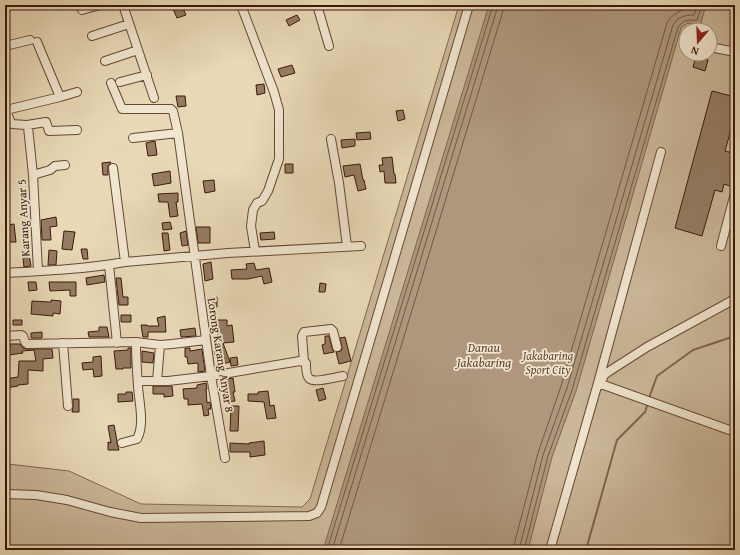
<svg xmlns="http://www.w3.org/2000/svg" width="740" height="555" viewBox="0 0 740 555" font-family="'Gentium Book Plus',serif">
<rect width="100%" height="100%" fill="#e9d9b7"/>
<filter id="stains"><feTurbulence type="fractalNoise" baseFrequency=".005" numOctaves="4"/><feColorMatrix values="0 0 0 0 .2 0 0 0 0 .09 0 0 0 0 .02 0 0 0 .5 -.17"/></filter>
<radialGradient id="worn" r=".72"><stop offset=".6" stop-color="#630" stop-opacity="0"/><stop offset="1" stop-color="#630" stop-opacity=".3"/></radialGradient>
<path fill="#cbb89a" stroke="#826852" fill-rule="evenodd" d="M459 5H735V550H5V477L8 464 69 471 141 504 302 507 310 499ZM686 30H710V54H686Z"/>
<path fill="#ae977c" stroke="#80644e" d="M489 5H706L700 26 688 23 681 28 576 391 552 457 528 550H323Z"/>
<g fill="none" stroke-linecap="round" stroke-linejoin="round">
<path stroke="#745843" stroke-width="1" d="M327 550 493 5
M332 550 497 9 498 5
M339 550 503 11 504 5
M513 550 514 545 538 453 561 386 667 23C671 15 680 10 689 8L691 5
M519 550 543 455 567 388 673 25C677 17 685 15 694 15L697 5
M524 550 548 456 572 390 678 27C685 18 688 21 697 20L702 5"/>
<path stroke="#80644e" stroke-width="2" d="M649 398 657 376 693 350 735 336
M586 550 617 440 645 412 648 403"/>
</g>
<path fill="#957c64" stroke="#3a180a" d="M182 6 186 15 177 18 173 9Z
M297 15 300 20 289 26 286 20Z
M696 56 708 60 705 71 693 67Z
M292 65 295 73 281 77 278 69Z
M264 84 265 93 257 95 256 85Z
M712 91 735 97V115L725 151 733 153 731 160 735 162V180L733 187 724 184 722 192 715 190 702 236 675 228Z
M176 96H185L186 106 178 107Z
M403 110 405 119 398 121 396 111Z
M370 132 371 139 357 140 356 133Z
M355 139V146L342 148 341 140Z
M155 141 157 155 148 156 146 143Z
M392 157 394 174H395L396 183H385L384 171 380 172 379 165H383L382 158Z
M111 162 108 166V175H103L102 163Z
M285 164H293V173H285Z
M360 164 363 180H364L366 189 358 191 354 175 345 177 343 166Z
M170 171 171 183 154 186 152 174Z
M214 180 215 191 205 193 203 181Z
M178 193V202H176L178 216 170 217 168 202H159L158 194Z
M56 217 57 226 50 227 51 240H42L41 220Z
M170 222 172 229 163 230 162 223Z
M14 224 16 242H9L7 225Z
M196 227H210V243H198Z
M64 231 75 232 72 250 62 249Z
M186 231 188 245 182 246 180 233Z
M274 232 275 239 261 240 260 233Z
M162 233H168L170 250 164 251Z
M22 249H28L31 266 24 267Z
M81 249H87L88 259H83Z
M49 250 57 251 56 265H48Z
M211 262 213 279 205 281 203 264Z
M254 263 256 270 269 268 272 282 264 284 262 276 248 279H232L231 270 247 269 246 264Z
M104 275 105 282 87 285 86 278Z
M116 278H121L123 297H128V305H119Z
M28 282H36L37 290 29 291Z
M49 282H76V296H70V290L50 291Z
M320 283 326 284 325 292H319Z
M217 297V307H209V298Z
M51 300 61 301 60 314 53 313V316L31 314 32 301 49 302H51Z
M121 315H131V322H121Z
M165 316 166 332H148V337H143L141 325H147V326H159L157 318Z
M13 320H22V325H13Z
M213 320H227V326L232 325 234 342 223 343 230 362 218 365 214 351 219 349 217 326H213Z
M99 327H107L109 337H89L88 332 99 331Z
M195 328 196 336 181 337 180 330Z
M42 332V338H31V333Z
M325 336H329L332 348 334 352 324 354 322 345 325 344Z
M345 337 351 361 339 364 336 352 341 351 342 348 340 338Z
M10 344H20L23 348 27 349H52L53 358 43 359V371L28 370V384L18 385V386L6 388 5 379 18 377 19 361H36L34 350 22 351 23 353 9 355 8 349 10 348Z
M128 348H131V368H123V369H116L114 351 128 350Z
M185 348H190V351L202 349 205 371 198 372V363L188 364 187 357H185Z
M142 351 154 353 153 363 142 362Z
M101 356 102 376 94 377 93 369 83 370 82 363 93 362V357Z
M237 357 238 365 231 366 230 358Z
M233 378 235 392H233L235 401 227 402 226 397 228 396 226 379Z
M206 383 207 389H206L207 403 210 402 211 409H208L209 415 204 416 202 404 188 405V399H184L183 389 197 388V385Z
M153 386H172L173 396 164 397V394H153Z
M323 388 326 399 319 401 316 390Z
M268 391 270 406 274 405 276 418 267 419 264 402 248 401V394H258V392Z
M126 392H132L133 401 118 402V394H126Z
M73 399H79V412H72L73 406Z
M231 406H239L238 431H230Z
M114 425 117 441V444L119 450H108V442L111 443 108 426Z
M264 441 265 455 250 457V452H230V443L249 444V443Z"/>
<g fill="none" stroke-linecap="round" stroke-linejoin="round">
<defs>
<path id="minor" d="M123 5 154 98
M241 5 274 92 279 110V159L268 191 262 201 257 203 253 210 251 226 255 251
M317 5 329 46
M82 10 100 5
M92 36 129 24
M5 46 30 40
M710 47 730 51H734L735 50
M105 61 138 50
M120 82 147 75
M111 83 122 109H171L173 111 178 133 211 376 225 458
M60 97 77 92
M5 108 11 123 12 124 26 125 28 127 33 175 38 271
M6 110 60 97 37 42
M27 125 46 122 49 131 77 130
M133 138 178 133
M331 139 339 183 347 246
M113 168 125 262
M33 175 50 170 55 166 65 165
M721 246 735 193
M109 265 117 343
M5 273C45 271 86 269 125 262L228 253 361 246
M5 336 21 335 23 336 25 342 27 344 136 342 160 345 172 344 206 340
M63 343 68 406
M304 362 302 336 304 332 331 329 333 331 337 347
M602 380 604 375 608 372 647 347 735 299
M138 381H168L211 376 300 361 304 362 306 363C306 367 306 377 310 379 315 383 336 377 343 376
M157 381 160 345
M598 383 735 432
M122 443 137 439C145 424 139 403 138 386 137 372 136 357 136 342
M5 494 36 495 67 500 110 512 141 518 309 516 317 513 321 507 469 5
M550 550 598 383 661 152"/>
</defs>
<use href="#minor" stroke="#664835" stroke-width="10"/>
<use href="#minor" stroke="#f1e6d0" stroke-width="8"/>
</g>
<g text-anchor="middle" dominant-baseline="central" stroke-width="3.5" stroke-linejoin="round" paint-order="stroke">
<g font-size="12" fill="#3a180a" stroke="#f1e6d0">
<text transform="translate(23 218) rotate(-93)">Karang Anyar 5</text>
<text transform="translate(221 355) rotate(81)">Lorong Karang Anyar 8</text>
</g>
<g font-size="12" font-style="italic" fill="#664835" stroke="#f1e6d0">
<text x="548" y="355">Jakabaring<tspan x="548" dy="14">Sport City</tspan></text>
</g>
<g font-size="13" font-style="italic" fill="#634432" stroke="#f1e6d0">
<text x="484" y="347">Danau<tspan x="484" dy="15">Jakabaring</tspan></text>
</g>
</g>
<rect width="740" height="555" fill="none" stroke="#e9d9b7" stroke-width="20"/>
<rect x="6" y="6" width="728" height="543" fill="none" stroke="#3a180a" stroke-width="2"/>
<rect x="10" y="10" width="720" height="535" fill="none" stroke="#3a180a"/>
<g transform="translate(698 42) rotate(199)"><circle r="19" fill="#f1e6d0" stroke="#a89481"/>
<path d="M0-3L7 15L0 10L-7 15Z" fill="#8f2418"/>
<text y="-6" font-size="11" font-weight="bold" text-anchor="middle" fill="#3a180a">N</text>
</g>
<rect width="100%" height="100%" filter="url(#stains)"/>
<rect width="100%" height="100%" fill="url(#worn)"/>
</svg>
